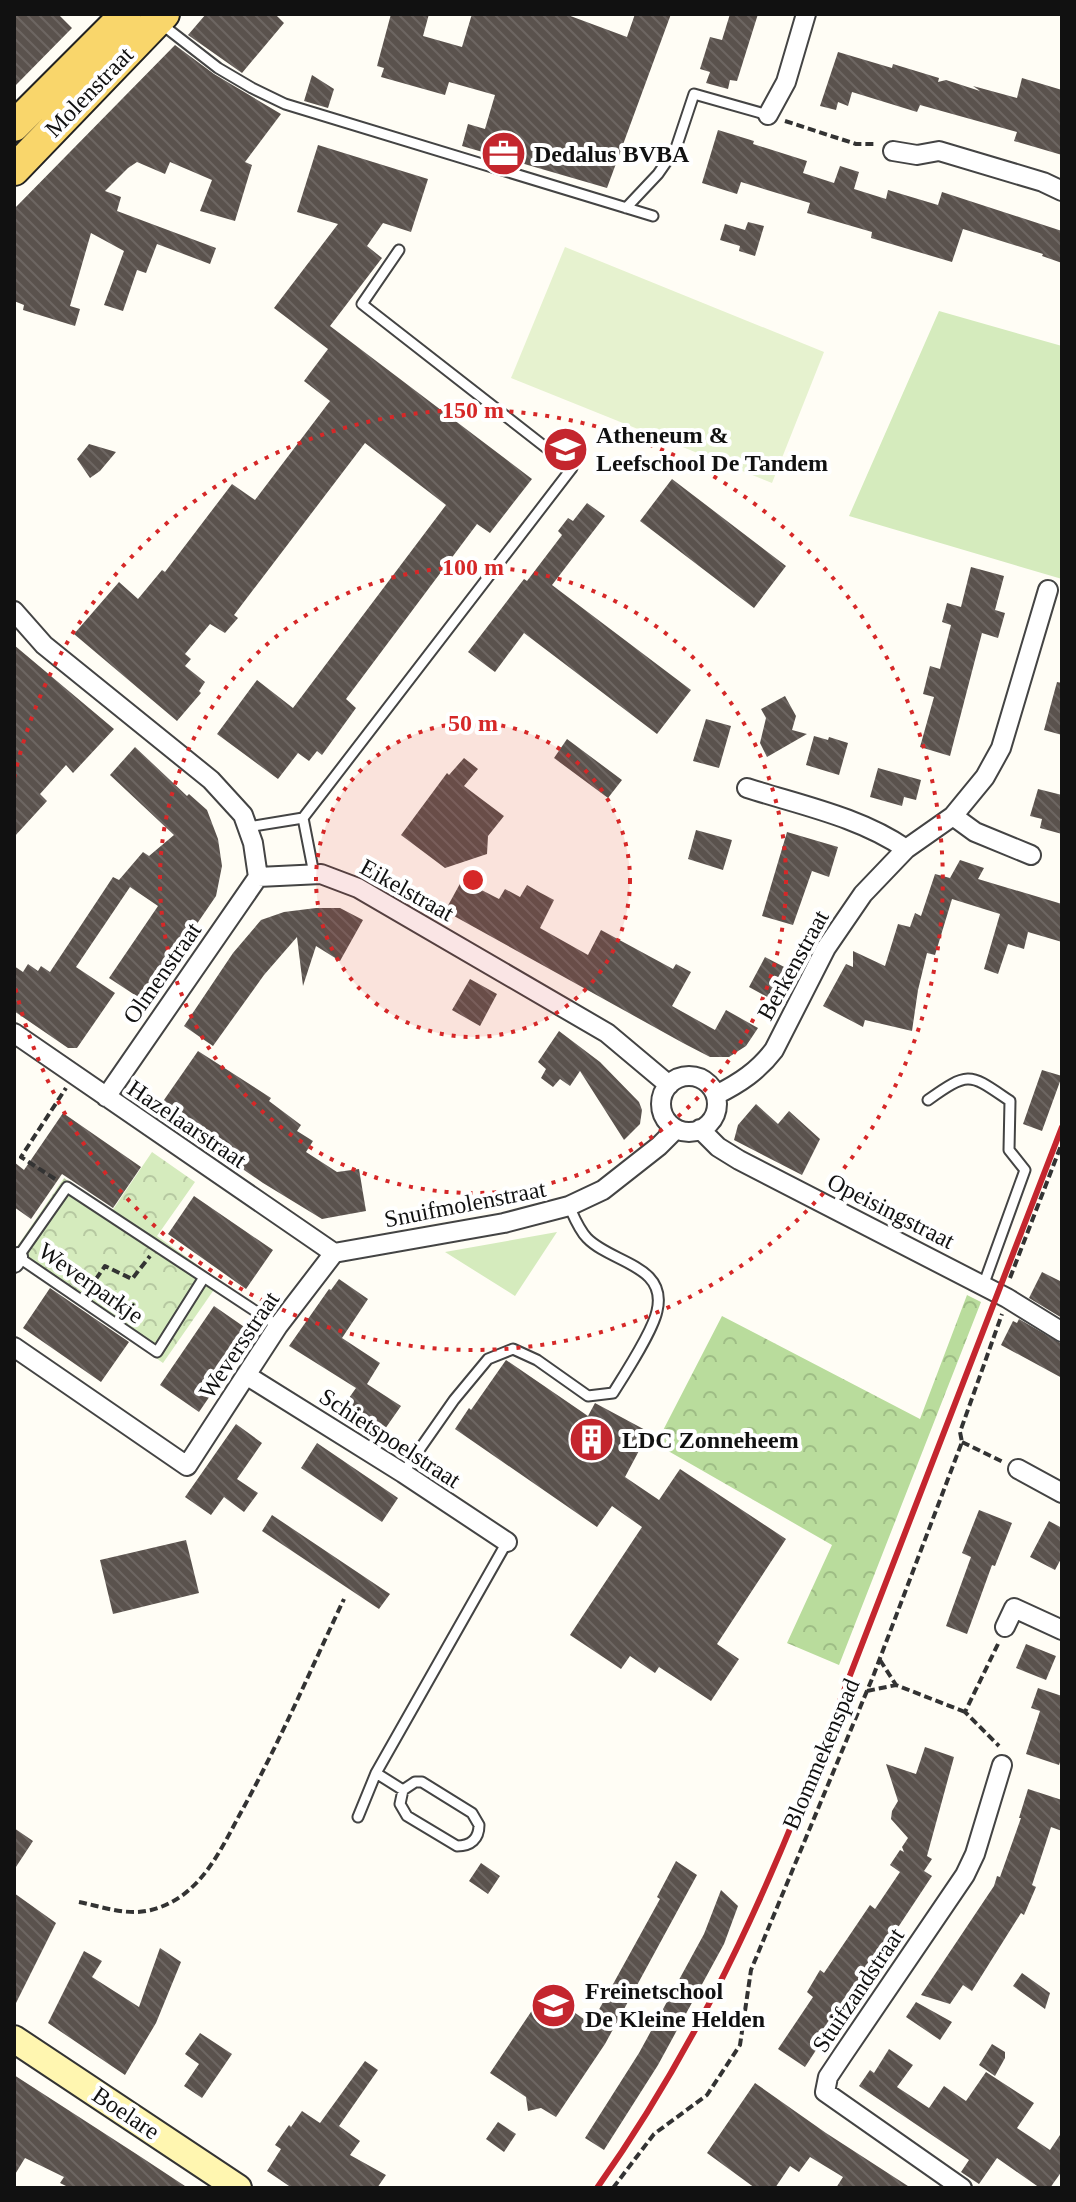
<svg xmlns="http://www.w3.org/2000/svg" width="1076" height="2202" viewBox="0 0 1076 2202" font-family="'Times New Roman',serif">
<defs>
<pattern id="forest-crowns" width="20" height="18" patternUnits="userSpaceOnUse" patternTransform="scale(2)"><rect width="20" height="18" fill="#b9dc9c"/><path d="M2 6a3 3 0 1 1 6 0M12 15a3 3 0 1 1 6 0" fill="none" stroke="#9ebc85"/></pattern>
<pattern id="park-crowns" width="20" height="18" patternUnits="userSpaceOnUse" patternTransform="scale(2)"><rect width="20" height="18" fill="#d5ebbd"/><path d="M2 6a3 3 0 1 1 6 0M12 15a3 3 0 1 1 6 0" fill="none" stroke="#b6c8a1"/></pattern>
<pattern id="building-back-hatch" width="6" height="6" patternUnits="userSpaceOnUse" patternTransform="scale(2)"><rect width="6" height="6" fill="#5a524d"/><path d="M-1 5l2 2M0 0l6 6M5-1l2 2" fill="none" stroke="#6d6662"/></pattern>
</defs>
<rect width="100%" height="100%" fill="#fffdf5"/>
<path fill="#d5ebbd" d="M939 311 1062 346V579L849 516Z
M557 1232 515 1296 445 1252Z"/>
<path fill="url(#forest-crowns)" d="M967 1295 981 1302 839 1665 787 1643 832 1545 656 1444 722 1316 920 1419Z"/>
<path fill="url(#park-crowns)" d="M152 1152 195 1182 157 1236 220 1281 163 1363 14 1258V1251L64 1178 112 1211Z"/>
<path fill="#e6f2cf" d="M565 247 824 352 772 483 511 378Z"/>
<path fill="url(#building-back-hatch)" d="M14 14H58L72 28 14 87Z
M206 14H275L284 23 242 73 188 35Z
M391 14H429L423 36 462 47 472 14H565L627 37 635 14H671L607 188 462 146 468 124 485 129 495 95 449 82 445 95 381 77 384 68 377 66Z
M730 14H758L737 81 730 80 728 89 706 83 710 72 700 69 710 37 722 40Z
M175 45 214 74 281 114 245 162 252 165 235 221 200 211 212 180 170 162 165 174 137 162 128 168 105 191 121 197 117 211 216 248 210 264 157 244 146 273 137 270 123 311 104 305 124 251 91 233 70 306 80 309 75 326 23 310 24 305 14 301V209Z
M838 52 892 68 893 64 939 78 938 82 946 80 980 91 973 86 1017 98 1022 78 1062 90V155L1014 141 1017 132 920 105 917 112 852 92 848 106 838 102 836 110 820 106Z
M312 75 334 89 328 108 304 101Z
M718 130 754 141 753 144 807 161 803 173 834 183 840 166 859 172 854 189 886 199 888 190 938 205 942 192 1062 231V263L1042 256 1043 254 963 229 952 262 871 238 872 232 807 213 810 203 741 182 737 194 702 183Z
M318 145 428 179 411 232 383 223 367 246 382 258 330 326 532 479 490 533 477 524 346 699 356 708 322 755 317 751 309 761 298 753 278 779 217 734 257 680 293 708 446 505 365 443 234 615 238 618 225 633 210 624 185 654 191 659 185 666 205 682 199 691 201 693 177 721 74 634 119 582 138 599 162 570 165 572 232 484 255 500 330 401 304 381 328 349 274 308 338 224 297 212Z
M748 222 764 226 755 256 739 251 740 246 720 240 725 224 745 230Z
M89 444 116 452 100 471 90 478 77 459Z
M672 479 786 566 754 608 640 521Z
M587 503 605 516 552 585 691 690 657 734 524 633 495 672 468 652 524 579 527 581 562 535 558 531 568 518 573 521Z
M971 567 1004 576 995 610 1005 613 998 638 982 633 950 756 920 747 934 697 923 694 930 666 940 669 951 625 942 622 947 603 961 607Z
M14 645 114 729 73 773 66 765 40 794 47 801 14 837Z
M1057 682 1062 683V735L1044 730Z
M785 696 796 716 792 730 807 734 767 757 760 743 766 718 761 709Z
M706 719 731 726 719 768 693 761Z
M814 736 828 740 829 737 848 743 839 775 806 765Z
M567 739 622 780 608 798 554 758Z
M135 747 187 796 189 794 207 810 218 839 222 866 216 896 144 1001 109 978 158 906 130 887 76 967 115 993 77 1048H68L14 1011V966L23 972 28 964 38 971 41 966 50 972 113 877 119 880 143 852 149 856 174 835 110 775Z
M464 758 478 769 464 786 504 816 488 836 487 854 445 868 401 835 447 773 449 775Z
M878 768 921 780 916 800 904 797 902 806 870 797Z
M1038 789 1062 795V834L1040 828 1042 819 1030 816Z
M696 830 732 840 723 870 688 859Z
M787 832 838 847 829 877 812 871 793 925 762 916Z
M960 860 984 868 978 879 1062 904V942L1028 932 1024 949 1008 944 998 974 984 969 1000 914 952 899 935 955 927 953 918 990 912 1031 865 1020 863 1027 823 1006 846 964 853 967V951L885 966 898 924 910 927 915 913 921 916 935 874 950 878Z
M462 880 499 899 505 889 520 897 527 885 539 892 554 900 540 928 588 955 601 930 673 969 676 964 691 972 672 1006 715 1030 726 1010 758 1028 746 1046 729 1057H710L683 1043 445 911Z
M316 908H340L363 920 340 961 316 946 303 986 297 937 264 975 213 1046 184 1026 233 953 261 920 284 912Z
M765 957 790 970 773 1000 749 987Z
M470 979 497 994 480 1026 452 1010Z
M559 1031 600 1062 639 1102 642 1110 640 1124 624 1140 580 1071 570 1086 560 1079 553 1087 541 1078 546 1069 538 1062Z
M198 1051 271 1098 269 1101 301 1125 297 1131 313 1141 306 1152 337 1172 359 1169 366 1211 322 1219 263 1183 157 1110Z
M1042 1070 1062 1076 1042 1131 1023 1124Z
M756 1104 778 1124 789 1111 820 1139 802 1175 734 1140 738 1125Z
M63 1113 141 1167 113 1208 62 1174 31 1219 14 1207V1162L24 1170Z
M194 1196 273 1250 246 1289 168 1234Z
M1042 1272 1062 1282V1318L1029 1298Z
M339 1279 368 1299 342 1338 380 1363 367 1384 401 1406 378 1439 339 1412 356 1388 289 1346 329 1289 331 1290Z
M50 1288 129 1342 101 1382 23 1328Z
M214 1306 253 1333 199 1412 160 1385Z
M1019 1319 1062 1344V1378L1001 1345 1013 1321 1017 1323Z
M506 1360 588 1416 595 1403 649 1432 625 1477 659 1500 680 1469 786 1539 717 1644 739 1659 711 1701 659 1667 655 1673 630 1656 621 1669 570 1635 642 1527 612 1506 597 1527 455 1429 469 1408 471 1410Z
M236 1424 262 1443 237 1479 258 1493 244 1512 224 1497 211 1515 185 1497Z
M317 1443 398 1498 382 1522 301 1468Z
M979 1510 1012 1523 995 1566 992 1565 967 1634 946 1626 971 1557 962 1553Z
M272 1515 390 1594 379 1609 262 1531Z
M1049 1521 1062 1528V1557L1055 1570 1030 1557Z
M186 1540 199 1593 113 1614 100 1560Z
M1026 1644 1056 1656 1046 1680 1016 1668Z
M1038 1688 1062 1696V1756L1059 1765 1026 1754 1040 1711 1031 1708Z
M925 1747 954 1757 927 1856 932 1859 924 1871 932 1876 885 1947 883 1946 852 1991 854 1992 805 2067 778 2049 813 1997 807 1992 820 1970 824 1973 870 1905 875 1909 900 1872 890 1865 900 1850 904 1852 902 1847 908 1838 891 1819 892 1811 898 1801 886 1764 916 1774Z
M1028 1789 1062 1800V1831L1051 1827 1032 1885 1036 1887 1024 1915 1021 1913 972 1991 963 1985 950 2004 921 1995 994 1886 997 1876 1000 1877 1021 1818H1019Z
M14 1828 33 1841 14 1870Z
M676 1861 697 1875 605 2044 556 2117 541 2108 528 2111 526 2097 490 2073 539 2000 563 2016 568 2008 591 2024 660 1899 657 1897Z
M481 1863 500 1876 488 1894 469 1881Z
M721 1890 738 1906 724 1944 658 2065 604 2150 585 2138 639 2053 704 1934Z
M14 1893 56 1923 14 2007Z
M160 1948 181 1962 156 2023 125 2075 48 2023 84 1951 102 1961 92 1977 139 2007Z
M1022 1973 1050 1993 1045 2009 1013 1986Z
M916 2002 952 2022 940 2040 906 2017Z
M200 2033 232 2054 202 2098 184 2086 199 2064 185 2054Z
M992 2044 1005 2052V2058L995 2076 979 2065Z
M889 2049 913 2065 897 2087 929 2108 944 2086 966 2101 986 2072 1034 2103 1017 2128 1050 2150 1062 2132V2171L1050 2188H1040L997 2158 979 2184 961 2172 969 2160 859 2086 870 2070 874 2073Z
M365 2061 378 2070 339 2126 360 2141 350 2155 386 2175 377 2188H292L267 2171 281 2149 275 2145 289 2125 291 2127 302 2111 320 2123Z
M14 2075 141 2157 188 2188H70L60 2183 64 2177 25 2158 14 2176Z
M755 2083 826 2133 911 2188H836L843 2177 810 2157 799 2172 790 2166 775 2188H755L707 2153Z
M498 2122 516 2134 504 2152 486 2139Z"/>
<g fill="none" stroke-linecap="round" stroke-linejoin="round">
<defs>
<path id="lane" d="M160 23 218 68 252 88 285 104 653 216
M626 208 658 174 676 148 694 94 768 115
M303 818 314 874
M248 827 303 818 572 468 362 304 399 250
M928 1100C970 1070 970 1074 1010 1101L1009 1150 1025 1170 983 1286
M203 1279 157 1352 18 1257 67 1187 278 1326
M403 1473 454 1400 488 1359 513 1349 537 1360 588 1396 613 1393C625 1374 653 1331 657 1311 668 1265 611 1263 587 1238 579 1230 574 1217 569 1206
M376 1773 403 1790 415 1782H422L472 1813 479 1825C479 1839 471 1846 457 1846L407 1816 400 1804 403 1790
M358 1817 376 1773 507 1542"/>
<path id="street" d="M768 115 786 82 806 14
M893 151 917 155 939 151 1043 182 1062 191
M14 611 44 645 211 780 243 815 253 843 258 877
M953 816 985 777 1001 748 1048 590
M906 849 953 816 975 832 1031 855
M258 877 321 874 358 888 607 1033 669 1085
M14 1033 334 1253
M661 1104a28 28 0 1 1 56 0a28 28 0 1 1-56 0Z
M716 1095C740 1083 758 1071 774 1050L826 948 863 894 906 849C860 817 800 805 747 788
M106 1097 258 877
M700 1129 718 1147 739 1160 1007 1298 1062 1332
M334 1253 504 1223 569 1206 603 1190 659 1146 676 1129
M14 1263 18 1257
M14 1347 187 1466 278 1326 334 1253
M246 1375 403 1473 507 1542
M1018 1469 1062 1493
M1005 1627 1014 1608 1062 1630
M962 2188 825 2092 828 2077 842 2056 965 1875 975 1854 1002 1765"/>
<path id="secondary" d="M14 2039 238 2188"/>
<path id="primary" d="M14 126 126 14
M14 170 164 14"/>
</defs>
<use href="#lane" stroke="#444" stroke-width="13"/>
<use href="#street" stroke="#444" stroke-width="22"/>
<use href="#secondary" stroke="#333" stroke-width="30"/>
<use href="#primary" stroke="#222" stroke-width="34"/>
<path stroke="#333" stroke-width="4" stroke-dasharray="8 4" stroke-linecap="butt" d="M785 121 856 144H876
M55 1179 21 1157 66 1088
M1010 1278 1062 1143
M89 1289 105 1266 132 1279 150 1256
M962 1442 1003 1462
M998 1644 965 1712 999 1746
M880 1660 896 1685
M867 1691 896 1685 965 1712
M79 1902C103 1907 127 1916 151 1910 164 1907 179 1899 189 1890 212 1870 226 1840 240 1814 279 1744 310 1671 344 1599
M613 2188 654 2134 707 2095 740 2045 751 1970 874 1674 962 1442 960 1432 1002 1314"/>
<use href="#lane" stroke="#fff" stroke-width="9"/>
<use href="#street" stroke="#fff" stroke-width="18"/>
<use href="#secondary" stroke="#fff6b0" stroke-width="26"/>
<use href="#primary" stroke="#f9d66b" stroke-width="30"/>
<path stroke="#c4262e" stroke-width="6" d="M597 2188C682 2068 746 1939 801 1802L1062 1127"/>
</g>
<circle cx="473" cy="880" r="157" fill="#d62828" fill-opacity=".12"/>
<g fill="none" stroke="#d62828" stroke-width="4" stroke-dasharray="4 8">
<circle cx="473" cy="880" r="157"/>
<circle cx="473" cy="880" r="313"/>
<path d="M14 778A470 470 0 1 1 14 982"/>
</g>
<defs>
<symbol id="office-disc" viewBox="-11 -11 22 22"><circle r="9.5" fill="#c4262e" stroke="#fff"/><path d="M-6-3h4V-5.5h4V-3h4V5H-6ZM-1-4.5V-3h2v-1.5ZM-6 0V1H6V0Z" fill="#fff"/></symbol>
<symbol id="school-disc" viewBox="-11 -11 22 22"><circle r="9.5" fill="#c4262e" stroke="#fff"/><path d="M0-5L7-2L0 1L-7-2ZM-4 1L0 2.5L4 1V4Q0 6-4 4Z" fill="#fff"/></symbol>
<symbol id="building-disc" viewBox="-11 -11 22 22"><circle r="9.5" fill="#c4262e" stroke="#fff"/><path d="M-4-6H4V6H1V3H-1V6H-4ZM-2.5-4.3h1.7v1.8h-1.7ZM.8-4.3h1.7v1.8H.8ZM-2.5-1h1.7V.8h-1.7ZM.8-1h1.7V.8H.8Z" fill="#fff"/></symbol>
</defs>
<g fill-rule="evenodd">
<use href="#office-disc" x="478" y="128" width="51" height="51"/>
<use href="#school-disc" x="540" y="424" width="51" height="51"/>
<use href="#building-disc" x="566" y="1414" width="51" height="51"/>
<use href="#school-disc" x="528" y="1980" width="51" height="51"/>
</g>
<g text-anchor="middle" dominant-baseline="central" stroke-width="8" stroke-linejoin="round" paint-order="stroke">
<g font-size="24" fill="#111" stroke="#fff">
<text transform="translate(89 92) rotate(-46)">Molenstraat</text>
<text transform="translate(407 890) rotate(29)">Eikelstraat</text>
<text transform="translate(793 965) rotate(-61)">Berkenstraat</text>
<text transform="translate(162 973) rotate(-55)">Olmenstraat</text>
<text transform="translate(187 1124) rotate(34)">Hazelaarstraat</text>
<text transform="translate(465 1204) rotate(-11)">Snuifmolenstraat</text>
<text transform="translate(891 1211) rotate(27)">Opeisingstraat</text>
<text transform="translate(91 1283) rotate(35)">Weverparkje</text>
<text transform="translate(239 1345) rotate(-56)">Weversstraat</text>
<text transform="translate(390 1438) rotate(33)">Schietspoelstraat</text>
<text transform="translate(821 1754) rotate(-67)">Blommekenspad</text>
<text transform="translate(858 1990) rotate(-56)">Stuifzandstraat</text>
<text transform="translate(126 2113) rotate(34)">Boelare</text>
</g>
<g font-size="24" font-weight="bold" fill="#111" stroke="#fff" text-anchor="start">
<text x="534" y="154">Dedalus BVBA</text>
<text x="596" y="435">Atheneum &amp;<tspan x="596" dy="28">Leefschool De Tandem</tspan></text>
<text x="622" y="1440">LDC Zonneheem</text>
<text x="585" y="1991">Freinetschool<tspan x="585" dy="28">De Kleine Helden</tspan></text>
</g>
</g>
<circle cx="473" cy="880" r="12" fill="#d62828" stroke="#fff" stroke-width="4"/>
<g font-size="24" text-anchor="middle" font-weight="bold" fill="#d62828" stroke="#fff" stroke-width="8" stroke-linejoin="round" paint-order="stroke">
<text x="473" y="418">150 m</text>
<text x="473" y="575">100 m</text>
<text x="473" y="731">50 m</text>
</g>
<rect width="1076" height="2202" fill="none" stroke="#111111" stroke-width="32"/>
</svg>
